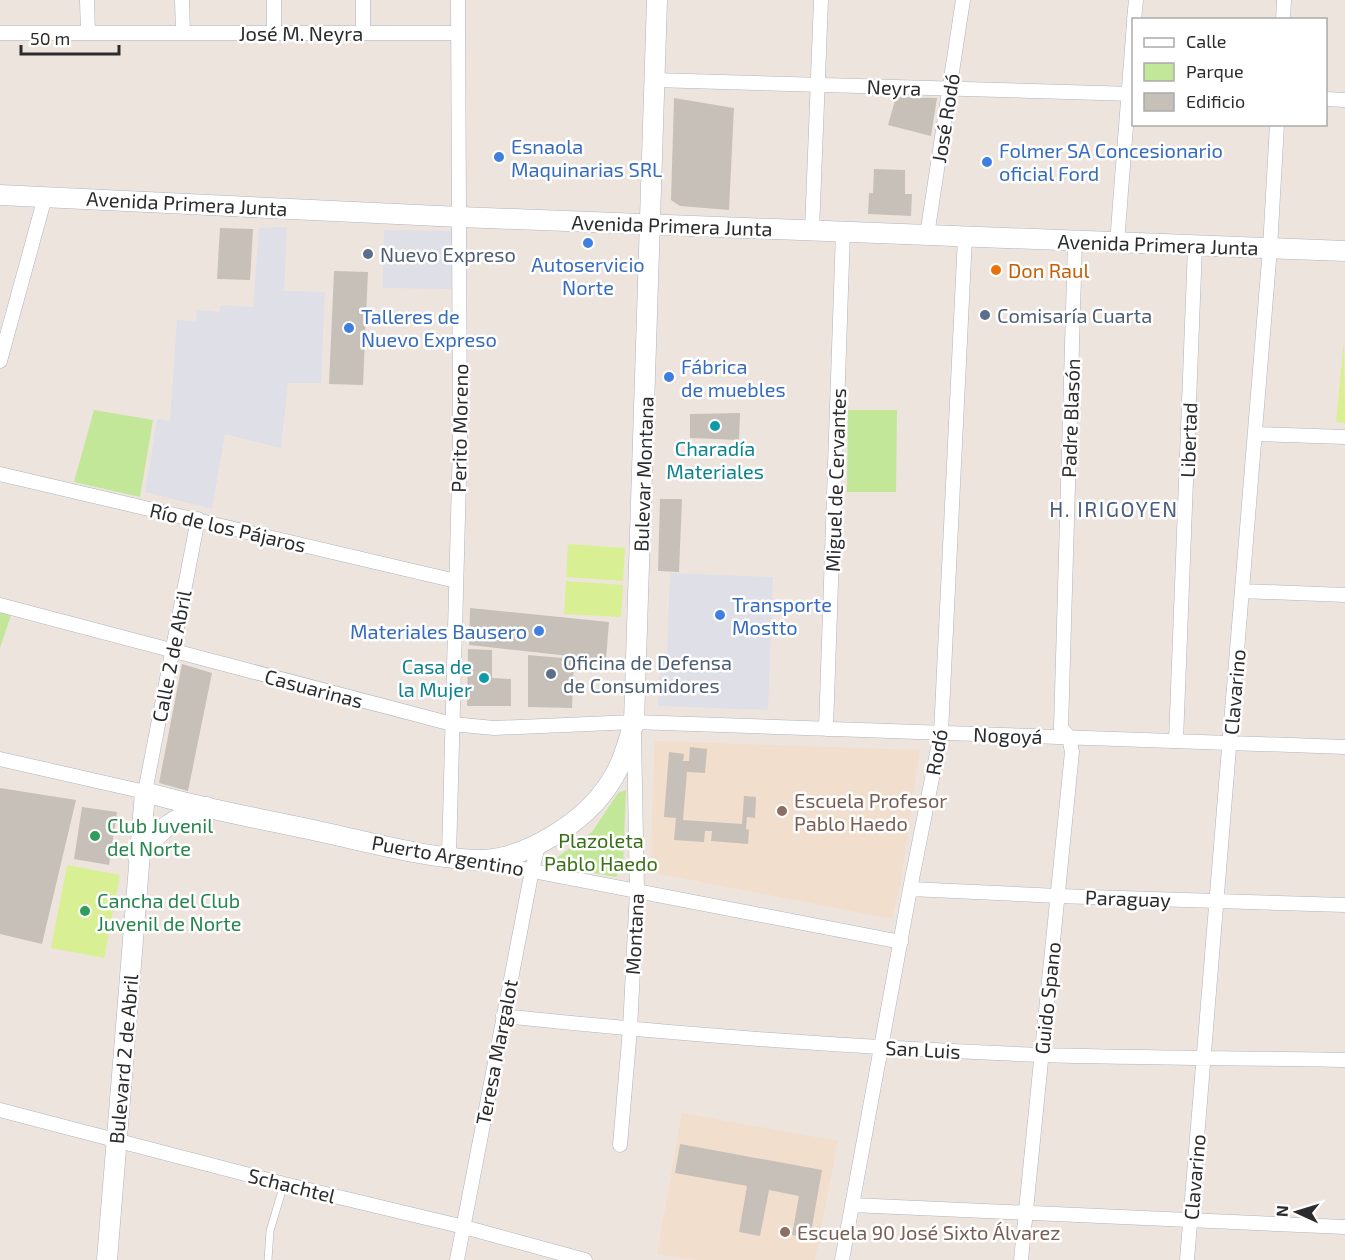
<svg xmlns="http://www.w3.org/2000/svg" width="1345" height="1260" viewBox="0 0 1345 1260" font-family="'Exo 2',sans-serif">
<rect width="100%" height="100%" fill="#eee4de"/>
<path fill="#dfdfe7" d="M287 227 284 291 325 292 321 383H288L281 448 225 434 212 509 145 492 157 419 170 421 177 320 196 321 197 310 219 312 221 305 253 307 259 228Z
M384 230 452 231 451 289 383 288Z
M670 573 773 577 768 710 658 706 660 653H667Z"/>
<path fill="#f1decd" d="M655 741 920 750 900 886 892 919 650 872Z
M682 1113 838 1141 815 1260H696L657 1254Z"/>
<path fill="#c2e798" d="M94 410 153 420 140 497 74 482Z
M848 410H897L896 492H847Z
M0 612 11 615 0 648Z
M626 790 623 867 616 877 548 864 592 832 618 793Z"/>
<path fill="#d9ef93" d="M1344 341 1345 423 1336 422Z
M568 544 625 548 623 581 566 577Z
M566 581 623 585 621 617 564 614Z
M67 865 120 875 104 958 51 948Z"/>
<path fill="#c6c0b9" d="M896 97 937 98 931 136 888 125Z
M674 98 734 108 729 210 680 206 671 200Z
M874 169 905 170V194H912L911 216 868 214 869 193H873Z
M220 228 253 229 250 280 217 279Z
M334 271 368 272 363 385 329 384Z
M740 413 739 440 690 438V414Z
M660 499H682L679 572 658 571Z
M470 608 609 622 606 660 469 645Z
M468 649 492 650V678L511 679V706H467Z
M528 655 574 659 572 708 528 707Z
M182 664 212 673 188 791 159 783Z
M690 747 707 749 705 773 687 772 683 820 742 824 744 796 756 797 755 818 747 817 746 829 749 830 748 844 711 841 712 831H705L704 842 674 840 676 818 664 817 669 752 684 754 683 761H689Z
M0 788 76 800 42 944 0 934Z
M82 807 117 812 109 865 74 859Z
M680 1144 822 1170 810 1238 792 1235 799 1196 769 1190 760 1236 739 1232 747 1186 675 1173Z"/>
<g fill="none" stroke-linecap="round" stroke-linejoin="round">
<defs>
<path id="service" d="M268 1260 270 1231 284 1184"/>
<path id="minor" d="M87 0 88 33
M182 0 183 33
M274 0V33
M363 0V33
M1134 20 1136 0
M1283 20 1284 0
M0 33H458
M654 80 1134 94
M1326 99 1345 100
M812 231 821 0
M927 235 963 0
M1117 243 1134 23
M0 361 45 197
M1255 434 1345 437
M0 474 456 581
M1242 591 1345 595
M0 605 452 724 494 728 634 722 1345 747
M826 729 843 232
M1176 741 1195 246
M0 759 145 792 198 519
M449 856 460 442 458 0
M492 863 901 942
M910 889 1058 896 1345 905
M503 1016C681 1035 861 1048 1041 1055 1142 1058 1244 1058 1345 1060
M0 1110 284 1184 464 1227 585 1260
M620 1145 630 1029 637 890 634 736
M852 1205 1345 1227
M457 1260 532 870 538 846
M842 1260 910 889 941 733 965 237
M1021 1260 1072 752 1069 737 1061 728 1075 241
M1187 1260 1270 248 1277 124"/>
<path id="secondary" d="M0 195 460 217 1345 251
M138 857C161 828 171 819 207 807
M107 1260 145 792C203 809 263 819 322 832 372 843 423 857 475 860 523 862 586 822 611 781 623 763 628 742 634 722L657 0"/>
</defs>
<use href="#service" stroke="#aeb4bc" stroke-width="8"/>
<use href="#minor" stroke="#aeb4bc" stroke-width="15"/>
<use href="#secondary" stroke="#aeb4bc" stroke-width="21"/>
<use href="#service" stroke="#fff" stroke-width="7"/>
<use href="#minor" stroke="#fff" stroke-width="14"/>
<use href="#secondary" stroke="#fff" stroke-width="20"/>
</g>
<g fill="#3f7fe0" stroke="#fff" stroke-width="2">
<circle cx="499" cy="157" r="6"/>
<circle cx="987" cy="162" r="6"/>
<circle cx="588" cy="243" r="6"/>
<circle cx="349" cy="328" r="6"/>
<circle cx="669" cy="377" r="6"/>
<circle cx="720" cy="615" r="6"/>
<circle cx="539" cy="631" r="6"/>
</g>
<g fill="#5c6f8a" stroke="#fff" stroke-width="2">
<circle cx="368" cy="254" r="6"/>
<circle cx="985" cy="315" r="6"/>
<circle cx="551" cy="674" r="6"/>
</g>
<circle fill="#e8710a" stroke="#fff" stroke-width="2" cx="996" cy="270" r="6"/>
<g fill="#0f9aa8" stroke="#fff" stroke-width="2">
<circle cx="715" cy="426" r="6"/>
<circle cx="484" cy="678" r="6"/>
</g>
<g fill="#8d6e63" stroke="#fff" stroke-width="2">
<circle cx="782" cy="811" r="6"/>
<circle cx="785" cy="1232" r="6"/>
</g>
<g fill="#2e9e5b" stroke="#fff" stroke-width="2">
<circle cx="95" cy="836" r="6"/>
<circle cx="85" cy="911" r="6"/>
</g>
<g text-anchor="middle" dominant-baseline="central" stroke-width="5" stroke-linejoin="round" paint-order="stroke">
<g font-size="20" fill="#2c2c2c" stroke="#fff">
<text x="301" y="33">José M. Neyra</text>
<text transform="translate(894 87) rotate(2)">Neyra</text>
<text transform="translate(945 118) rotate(-81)">José Rodó</text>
<text transform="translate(187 203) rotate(3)">Avenida Primera Junta</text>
<text transform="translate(672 225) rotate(2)">Avenida Primera Junta</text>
<text transform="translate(1158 244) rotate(2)">Avenida Primera Junta</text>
<text transform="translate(1070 418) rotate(-88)">Padre Blasón</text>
<text transform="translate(459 428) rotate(-89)">Perito Moreno</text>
<text transform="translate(1188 440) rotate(-88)">Libertad</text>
<text transform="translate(643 474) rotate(-88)">Bulevar Montana</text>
<text transform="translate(835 480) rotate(-88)">Miguel de Cervantes</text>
<text transform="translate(228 527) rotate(13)">Río de los Pájaros</text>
<text transform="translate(171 656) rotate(-79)">Calle 2 de Abril</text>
<text transform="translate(314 688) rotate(15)">Casuarinas</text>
<text transform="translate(1234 692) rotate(-85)">Clavarino</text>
<text transform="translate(1008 735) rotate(2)">Nogoyá</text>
<text transform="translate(936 752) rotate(-80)">Rodó</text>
<text transform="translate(448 855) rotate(10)">Puerto Argentino</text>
<text transform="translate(1128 898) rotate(2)">Paraguay</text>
<text transform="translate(634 934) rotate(-87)">Montana</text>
<text transform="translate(1047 998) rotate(-84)">Guido Spano</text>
<text transform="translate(923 1049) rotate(3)">San Luis</text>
<text transform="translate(496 1052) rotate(-79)">Teresa Margalot</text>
<text transform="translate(123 1059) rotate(-85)">Bulevard 2 de Abril</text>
<text transform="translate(1194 1177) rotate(-85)">Clavarino</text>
<text transform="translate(292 1185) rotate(14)">Schachtel</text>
</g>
<g font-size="20" fill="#366cbe" stroke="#fff" text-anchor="start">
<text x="511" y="146">Esnaola<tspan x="511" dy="23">Maquinarias SRL</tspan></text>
<text x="999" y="150">Folmer SA Concesionario<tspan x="999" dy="23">oficial Ford</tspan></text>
<text x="588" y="264" text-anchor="middle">Autoservicio<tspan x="588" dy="23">Norte</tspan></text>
<text x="361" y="316">Talleres de<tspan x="361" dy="23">Nuevo Expreso</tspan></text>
<text x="681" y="366">Fábrica<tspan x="681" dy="23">de muebles</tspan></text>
<text x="732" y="604">Transporte<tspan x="732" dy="23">Mostto</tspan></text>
<text x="527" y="631" text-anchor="end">Materiales Bausero</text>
</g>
<g font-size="20" fill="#4e5e75" stroke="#fff" text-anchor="start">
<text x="380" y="254">Nuevo Expreso</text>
<text x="997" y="315">Comisaría Cuarta</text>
<text x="563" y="662">Oficina de Defensa<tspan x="563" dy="23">de Consumidores</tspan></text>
</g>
<g font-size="20" fill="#c56008" stroke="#fff" text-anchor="start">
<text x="1008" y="270">Don Raul</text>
</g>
<g font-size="20" fill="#0d838f" stroke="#fff">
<text x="715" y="448">Charadía<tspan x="715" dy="23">Materiales</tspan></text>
<text x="472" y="666" text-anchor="end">Casa de<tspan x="472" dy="23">la Mujer</tspan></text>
</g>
<g font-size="20" fill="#785e54" stroke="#fff" text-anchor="start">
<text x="794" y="800">Escuela Profesor<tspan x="794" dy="23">Pablo Haedo</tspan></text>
<text x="797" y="1232">Escuela 90 José Sixto Álvarez</text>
</g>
<g font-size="20" fill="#27864d" stroke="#fff" text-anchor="start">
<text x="107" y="825">Club Juvenil<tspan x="107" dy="23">del Norte</tspan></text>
<text x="97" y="900">Cancha del Club<tspan x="97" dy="23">Juvenil de Norte</tspan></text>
</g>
<g font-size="20" fill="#396f17" stroke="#fff">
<text x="601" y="840">Plazoleta<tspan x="601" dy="23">Pablo Haedo</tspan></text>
</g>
<g font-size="21" letter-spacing="1.5" fill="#495d80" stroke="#fff">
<text x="1114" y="508">H. IRIGOYEN</text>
</g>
</g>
<rect x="1132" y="18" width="195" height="108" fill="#ffffff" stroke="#ababab" stroke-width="1.5"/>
<rect x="1144" y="38" width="30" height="9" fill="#ffffff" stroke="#ababab" stroke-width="1.5"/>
<text x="1186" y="48" font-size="18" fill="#2c2c2c">Calle</text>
<rect x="1144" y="63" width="30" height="18" fill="#c2e798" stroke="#ababab" stroke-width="1.5"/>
<text x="1186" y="78" font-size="18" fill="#2c2c2c">Parque</text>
<rect x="1144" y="93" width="30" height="18" fill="#c6c0b9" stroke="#ababab" stroke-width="1.5"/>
<text x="1186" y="108" font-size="18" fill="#2c2c2c">Edificio</text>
<g transform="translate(1297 1212) rotate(274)" stroke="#ffffff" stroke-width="4.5" paint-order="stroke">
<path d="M0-4.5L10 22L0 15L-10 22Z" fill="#2c2c2c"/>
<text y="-9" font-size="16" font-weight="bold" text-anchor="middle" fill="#2c2c2c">N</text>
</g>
<path d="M21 45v9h98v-9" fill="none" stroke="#2c2c2c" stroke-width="3"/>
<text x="30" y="45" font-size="18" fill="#2c2c2c" stroke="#ffffff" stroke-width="4.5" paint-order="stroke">50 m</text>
</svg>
